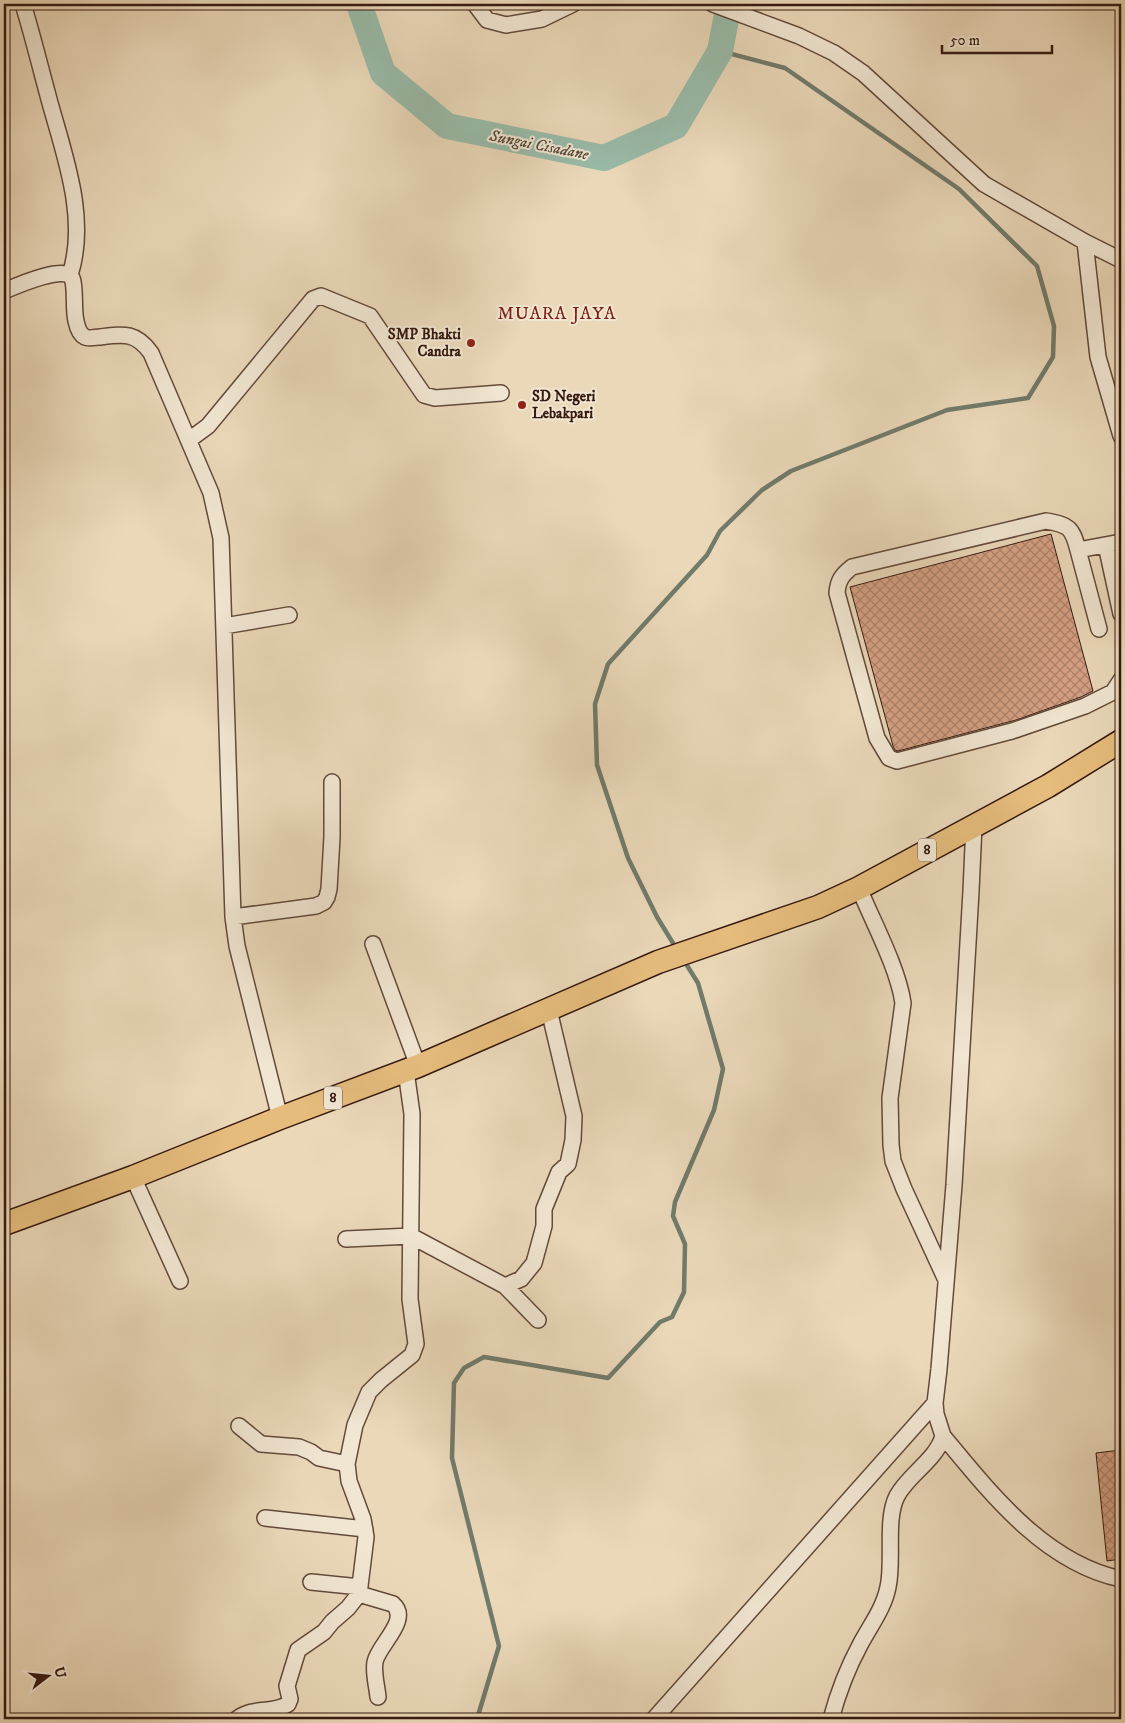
<svg xmlns="http://www.w3.org/2000/svg" width="1125" height="1723" viewBox="0 0 1125 1723" font-family="'IM FELL DW Pica',serif">
<defs>
<pattern id="building-cross-hatch" width="8" height="8" patternUnits="userSpaceOnUse" patternTransform="scale(1.25)"><rect width="8" height="8" fill="#d6a185"/><path d="M0 0l8 8M0 8l8-8" fill="none" stroke="#ae826b"/></pattern>
</defs>
<rect width="100%" height="100%" fill="#ead8b9"/>
<filter id="stains"><feTurbulence type="fractalNoise" baseFrequency=".004" numOctaves="4"/><feColorMatrix values="0 0 0 0 .2 0 0 0 0 .09 0 0 0 0 .02 0 0 0 .5 -.17"/></filter>
<radialGradient id="worn" r=".72"><stop offset=".6" stop-color="#630" stop-opacity="0"/><stop offset="1" stop-color="#630" stop-opacity=".3"/></radialGradient>
<g fill="none" stroke-linecap="round" stroke-linejoin="round">
<path stroke="#717b6b" stroke-width="4.5" d="M676 948 657 917 628 858 597 765 595 704 608 664 707 555 720 531 762 490 791 471 947 410 1028 398 1053 357 1054 326 1037 266 959 189 785 68 720 51
M477 1719 499 1646 452 1458 454 1383 464 1368 484 1357 608 1378 660 1322 672 1317 684 1292 685 1244 673 1216 675 1202 714 1110 723 1069 698 983 683 959"/>
<path stroke="#99bba9" stroke-width="26" d="M359 4 383 73 447 126 604 158 676 126 720 51 729 4"/>
</g>
<path fill="url(#building-cross-hatch)" stroke="#361a0f" d="M1051 534 1093 691 1081 697 1016 720 898 751 895 750 893 746 850 587Z
M1121 1450V1559L1107 1561 1096 1453Z"/>
<g fill="none" stroke-linecap="round" stroke-linejoin="round">
<defs>
<path id="minor" d="M23 4C33 37 41 70 50 103 65 157 88 219 70 275
M475 4 487 20 506 25 542 19 573 4
M713 4 799 36 834 53 863 73 984 184 1085 242 1121 260
M1085 242 1098 357 1121 436
M4 291C16 286 66 264 72 278 76 287 73 309 76 321 77 326 79 334 85 337 89 339 96 337 100 337 124 334 136 332 151 353L211 493 221 538 233 917 237 946 280 1118
M189 440 208 426 313 299 321 296 370 316 424 395 435 398 501 393
M1121 542 1078 550C1072 527 1069 525 1046 521L852 567C842 575 838 580 837 593L877 738 889 758 897 761 1012 731 1085 706 1113 692 1121 680
M1106 545 1121 614
M1078 550 1099 629
M224 626 289 615
M859 888C873 922 898 968 903 1003L890 1098 891 1145 893 1161 904 1189 946 1280
M233 917 316 906 324 902 327 897 329 889 332 837V782
M373 944 418 1066
M133 1177 180 1281
M346 1239 411 1236 505 1286 538 1320
M505 1286 521 1279 534 1263 544 1226V1209L559 1172 568 1164 573 1140 574 1116 549 1010
M239 1426 261 1444 299 1447 311 1452 319 1458 347 1464
M943 1436C991 1494 1045 1563 1121 1579
M265 1518 365 1529
M311 1582 360 1587
M359 1594 393 1604C411 1620 378 1645 375 1662 373 1673 377 1686 378 1697
M237 1719C254 1706 273 1714 288 1704L290 1699 287 1686 298 1650 324 1632 332 1622 348 1608 359 1594 366 1537 363 1519 349 1481 347 1464 355 1425 369 1392 381 1380 412 1355 416 1344 410 1299 412 1114 406 1071
M654 1719 935 1403
M831 1719C838 1693 847 1669 860 1645 870 1626 884 1608 888 1587 894 1561 885 1519 897 1496 908 1475 937 1459 943 1436L936 1414 935 1403 939 1369 954 1185 971 891 974 825"/>
<path id="highway" d="M4 1224 133 1177 280 1118 418 1066 658 962 818 907 859 888 1048 786 1121 741"/>
</defs>
<use href="#minor" stroke="#634a3a" stroke-width="18"/>
<use href="#highway" stroke="#361a0f" stroke-width="25"/>
<use href="#minor" stroke="#f1e6d2" stroke-width="15"/>
<use href="#highway" stroke="#e5bc7c" stroke-width="22"/>
</g>
<g fill="#8f2418" stroke="#f1e6d2" stroke-width="2">
<circle cx="471" cy="343" r="5"/>
<circle cx="522" cy="405" r="5"/>
</g>
<g text-anchor="middle" dominant-baseline="central" stroke-width="4" stroke-linejoin="round" paint-order="stroke">
<g fill="#f1e6d2" stroke="#6e574a" stroke-width="1">
<rect x="918" y="838.5" width="18" height="23" rx="4"/>
<rect x="324" y="1086.5" width="18" height="23" rx="4"/>
</g>
<g font-size="14" font-weight="bold" fill="#361a0f">
<text x="927" y="850">8</text>
<text x="333" y="1098">8</text>
</g>
<g font-size="15" font-weight="bold" fill="#361a0f" stroke="#f1e6d2" text-anchor="end">
<text x="461" y="334">SMP Bhakti<tspan x="461" dy="17">Candra</tspan></text>
<text x="532" y="396" text-anchor="start">SD Negeri<tspan x="532" dy="17">Lebakpari</tspan></text>
</g>
<g font-size="16" font-style="italic" fill="#544a3d" stroke="#f1e6d2">
<text transform="translate(539 145) rotate(11)">Sungai Cisadane</text>
</g>
<g font-size="18" letter-spacing="1" fill="#7a1f14" stroke="#f1e6d2">
<text x="557" y="314">MUARA JAYA</text>
</g>
</g>
<rect width="1125" height="1723" fill="none" stroke="#ead8b9" stroke-width="20"/>
<rect x="5" y="5" width="1115" height="1713" fill="none" stroke="#361a0f" stroke-width="2.5"/>
<rect x="10" y="10" width="1105" height="1703" fill="none" stroke="#361a0f"/>
<g transform="translate(48 1676) rotate(74)" stroke="#f1e6d2" stroke-width="4" paint-order="stroke">
<path d="M0-4L9 19L0 12L-9 19Z" fill="#361a0f"/>
<text y="-8" font-size="14" font-weight="bold" text-anchor="middle" fill="#361a0f">U</text>
</g>
<path d="M942 45v8h110v-8" fill="none" stroke="#361a0f" stroke-width="2.5"/>
<text x="950" y="45" font-size="15" fill="#361a0f" stroke="#f1e6d2" stroke-width="4" paint-order="stroke">50 m</text>
<rect width="100%" height="100%" filter="url(#stains)"/>
<rect width="100%" height="100%" fill="url(#worn)"/>
</svg>
